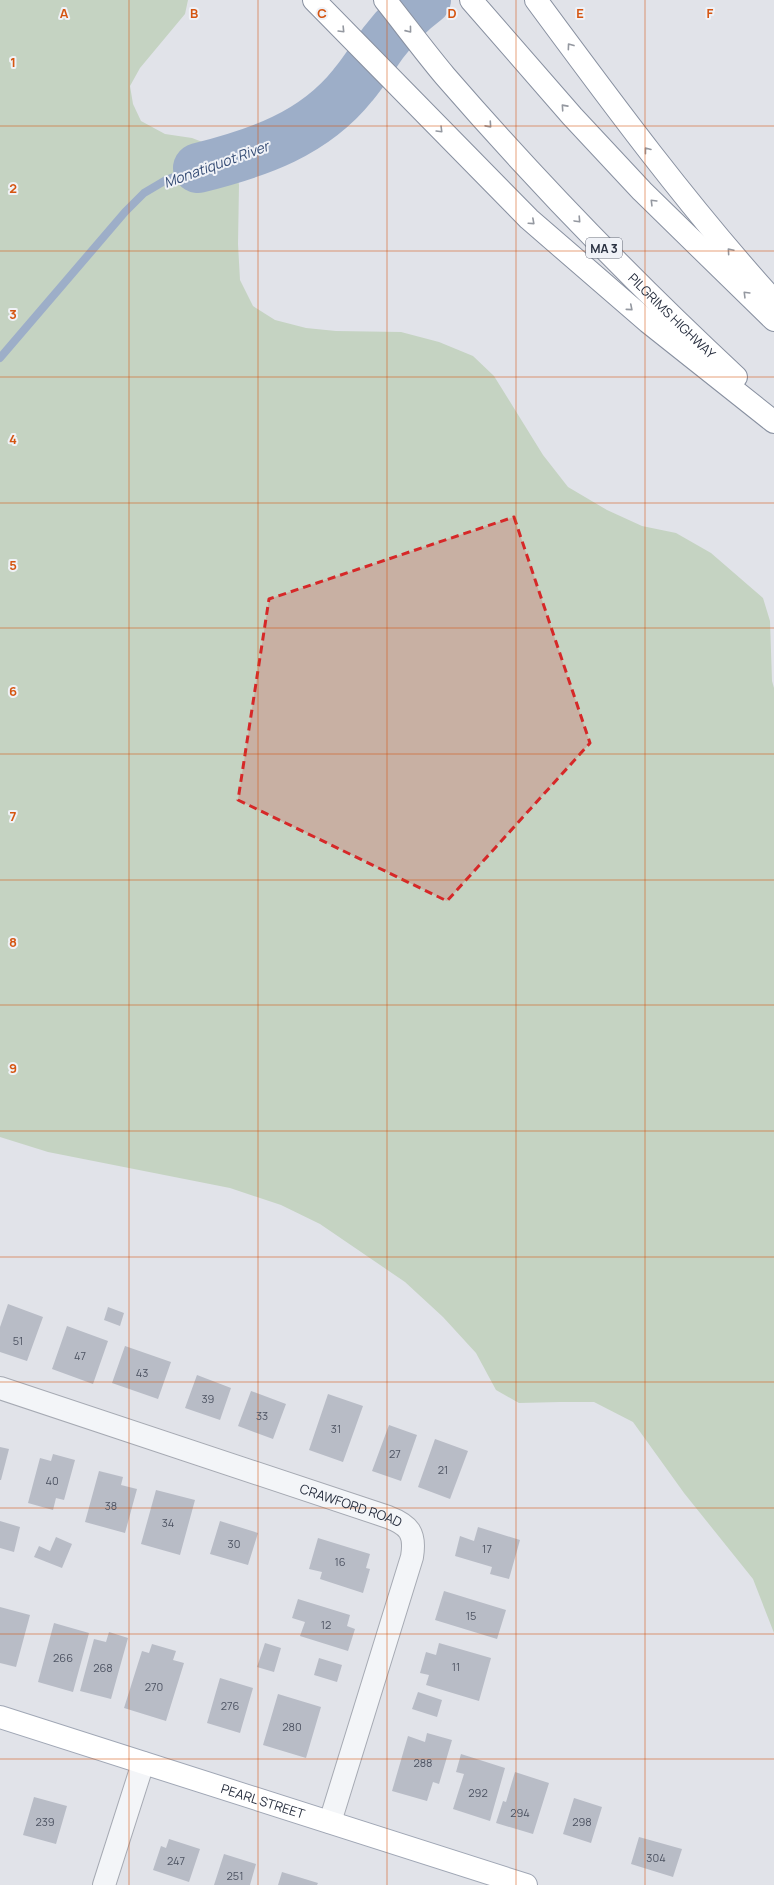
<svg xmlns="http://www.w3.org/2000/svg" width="774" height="1885" viewBox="0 0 774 1885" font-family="Manrope,sans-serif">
<rect width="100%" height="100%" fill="#e1e3e9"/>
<path fill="#c5d3c2" d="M0 0H188L185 14 140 68 130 86 133 104 141 121 165 134 192 138 218 148 236 168 239 185 238 244 240 280 253 306 275 320 306 328 336 331 401 332 439 342 473 356 494 376 543 455 568 487 607 510 642 526 676 533 711 553 763 598 770 621 772 681 774 688V1633L753 1579 684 1493 633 1422 594 1402H560L519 1403 496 1390 476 1353 443 1317 405 1282 320 1224 281 1205 230 1188 48 1152 0 1137Z"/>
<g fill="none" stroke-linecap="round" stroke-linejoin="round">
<path stroke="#9daec8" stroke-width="8" d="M0 358 125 212 144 193 166 180 198 168"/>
<path stroke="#9daec8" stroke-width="50" d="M198 168C258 153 314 134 353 85 364 72 373 57 383 43 395 27 410 12 426 0"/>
</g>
<path fill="#b8bcc6" d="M8 1304 43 1317 27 1361 0 1352V1327Z
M108 1307 124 1313 120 1326 104 1320Z
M67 1326 108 1341 93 1384 52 1369Z
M125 1346 171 1362 158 1399 112 1383Z
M197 1375 231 1388 220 1420 185 1408Z
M251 1391 286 1404 273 1439 238 1426Z
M328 1394 363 1406 343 1462 309 1450Z
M389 1425 417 1435 401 1481 372 1471Z
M435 1439 468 1451 450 1499 418 1487Z
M0 1447 9 1449 1 1480H0Z
M53 1454 75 1460 64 1500 56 1498 53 1510 28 1503 40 1458 51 1461Z
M99 1471 123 1477 121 1485 137 1489 125 1533 85 1522Z
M156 1490 195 1500 180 1555 141 1544Z
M0 1521 20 1527 14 1552 0 1548Z
M220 1521 258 1533 248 1565 210 1554Z
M478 1527 520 1540 509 1579 490 1574 492 1567 455 1556 460 1536 474 1541Z
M56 1537 72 1544 62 1568 34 1557 39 1546 50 1551Z
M318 1538 370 1554 366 1568 370 1569 363 1593 320 1579 322 1572 309 1569Z
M444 1591 506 1610 497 1639 435 1620Z
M298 1599 350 1615 347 1626 355 1629 348 1651 300 1636 305 1622 292 1618Z
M0 1607 30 1615 16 1667 0 1663Z
M54 1623 89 1633 73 1692 38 1682Z
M109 1632 128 1638 111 1699 80 1691 94 1639 106 1642Z
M265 1643 281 1648 274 1672 257 1667Z
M439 1643 491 1658 479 1701 426 1685 429 1675 420 1673 426 1652 436 1655Z
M152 1644 176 1651 173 1660 184 1663 166 1721 124 1708 142 1651 149 1653Z
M319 1658 342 1665 337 1682 314 1675Z
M220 1678 253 1688 240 1733 207 1723Z
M418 1692 442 1700 437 1717 412 1709Z
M278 1694 321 1707 306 1758 263 1745Z
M427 1733 452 1740 439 1784 433 1782 427 1801 392 1791 408 1736 425 1742Z
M461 1754 505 1768 490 1821 453 1809 464 1774 456 1772Z
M515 1772 549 1783 533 1834 496 1823 503 1801 506 1802Z
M34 1797 67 1806 56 1844 23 1835Z
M574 1798 602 1807 591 1843 563 1834Z
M639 1837 682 1849 673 1877 631 1864Z
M169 1839 200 1849 189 1882 153 1870 161 1846 166 1848Z
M224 1854 256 1864 250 1885H214Z
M282 1872 318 1883 317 1885H278Z"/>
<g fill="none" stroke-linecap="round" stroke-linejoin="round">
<defs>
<g id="minor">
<path id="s1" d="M0 1388 388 1517C409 1525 416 1533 412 1557L330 1822"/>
<path d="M104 1885 143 1763"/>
</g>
<g id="major">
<path id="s2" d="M0 1717 526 1885"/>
</g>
<g id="highway">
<path d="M314 0 529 219 648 322 774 422"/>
<path id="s3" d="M385 0C405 25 424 51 445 76 536 181 634 282 736 377"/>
<path d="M471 0 572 116 642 191 774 320"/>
<path d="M536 0C612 103 688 206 774 301"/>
</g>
</defs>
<use href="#minor" stroke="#a6aab3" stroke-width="24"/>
<use href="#major" stroke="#a0a7b5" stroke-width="24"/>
<use href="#highway" stroke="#8890a0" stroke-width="24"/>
<use href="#minor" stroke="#f3f5f8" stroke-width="22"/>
<use href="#major" stroke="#fff" stroke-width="22"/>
<use href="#highway" stroke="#fff" stroke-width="22"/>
</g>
<defs><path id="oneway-chevron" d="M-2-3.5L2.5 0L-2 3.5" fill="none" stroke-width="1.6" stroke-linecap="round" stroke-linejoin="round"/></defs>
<g stroke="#9498a0">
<use href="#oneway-chevron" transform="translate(342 30) rotate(46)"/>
<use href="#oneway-chevron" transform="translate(409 30) rotate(51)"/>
<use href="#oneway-chevron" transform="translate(570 46) rotate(-126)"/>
<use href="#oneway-chevron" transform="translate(564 107) rotate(-132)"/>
<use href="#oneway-chevron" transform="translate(489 125) rotate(48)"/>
<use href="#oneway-chevron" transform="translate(440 130) rotate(45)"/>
<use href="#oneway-chevron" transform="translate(647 150) rotate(-128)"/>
<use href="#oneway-chevron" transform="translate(653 202) rotate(-135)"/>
<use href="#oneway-chevron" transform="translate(578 220) rotate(47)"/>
<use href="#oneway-chevron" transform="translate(532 222) rotate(42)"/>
<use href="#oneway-chevron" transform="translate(730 251) rotate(-131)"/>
<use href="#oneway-chevron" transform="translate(746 294) rotate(-135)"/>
<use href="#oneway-chevron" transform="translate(630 308) rotate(40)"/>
</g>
<path fill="#d62828" fill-opacity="0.2" stroke="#d62828" stroke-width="3" stroke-dasharray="8 5" stroke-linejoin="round" d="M514 517 590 743 447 901 238 800 269 599Z"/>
<path fill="none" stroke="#d55511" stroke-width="1" stroke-opacity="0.55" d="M129 0V1885M258 0V1885M387 0V1885M516 0V1885M645 0V1885M0 126H774M0 251H774M0 377H774M0 503H774M0 628H774M0 754H774M0 880H774M0 1005H774M0 1131H774M0 1257H774M0 1382H774M0 1508H774M0 1634H774M0 1759H774"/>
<g text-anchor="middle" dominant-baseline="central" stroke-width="4" stroke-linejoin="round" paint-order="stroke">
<g font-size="11" fill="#4d5362">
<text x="18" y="1340">51</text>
<text x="80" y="1355">47</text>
<text x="142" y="1372">43</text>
<text x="208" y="1398">39</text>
<text x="262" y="1415">33</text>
<text x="336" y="1428">31</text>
<text x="395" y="1453">27</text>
<text x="443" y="1469">21</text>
<text x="52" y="1480">40</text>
<text x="111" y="1505">38</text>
<text x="168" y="1522">34</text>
<text x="234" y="1543">30</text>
<text x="487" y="1548">17</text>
<text x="340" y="1561">16</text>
<text x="471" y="1615">15</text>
<text x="326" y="1624">12</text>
<text x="63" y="1657">266</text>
<text x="456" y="1666">11</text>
<text x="103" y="1667">268</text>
<text x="154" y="1686">270</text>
<text x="230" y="1705">276</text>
<text x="292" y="1726">280</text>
<text x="423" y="1762">288</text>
<text x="478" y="1792">292</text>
<text x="520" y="1812">294</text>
<text x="45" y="1821">239</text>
<text x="582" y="1821">298</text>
<text x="656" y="1857">304</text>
<text x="176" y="1860">247</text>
<text x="235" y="1875">251</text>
</g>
<rect fill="#f0f2f7" stroke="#656a77" stroke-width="1" x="586" y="238" width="36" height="20" rx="3"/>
<g font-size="12" font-weight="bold" fill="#293040">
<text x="604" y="248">MA 3</text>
</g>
<g font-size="13" fill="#293040" stroke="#f0f2f7">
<text stroke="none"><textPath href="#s3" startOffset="427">PILGRIMS HIGHWAY</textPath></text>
<text stroke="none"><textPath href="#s1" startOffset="370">CRAWFORD ROAD</textPath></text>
<text stroke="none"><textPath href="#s2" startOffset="276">PEARL STREET</textPath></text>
</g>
<g font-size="14" font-style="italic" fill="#344b74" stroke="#f0f2f7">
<text transform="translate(216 164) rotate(-20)">Monatiquot River</text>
</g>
</g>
<g font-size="13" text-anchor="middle" font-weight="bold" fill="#d55511" stroke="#f0f2f7" stroke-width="4" stroke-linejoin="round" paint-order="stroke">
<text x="64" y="18">A</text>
<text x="194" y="18">B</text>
<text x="322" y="18">C</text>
<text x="452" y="18">D</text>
<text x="580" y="18">E</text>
<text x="710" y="18">F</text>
<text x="13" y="67">1</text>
<text x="13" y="193">2</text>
<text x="13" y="319">3</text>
<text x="13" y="444">4</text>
<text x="13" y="570">5</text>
<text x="13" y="696">6</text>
<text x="13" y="821">7</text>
<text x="13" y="947">8</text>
<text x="13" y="1073">9</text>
</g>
</svg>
